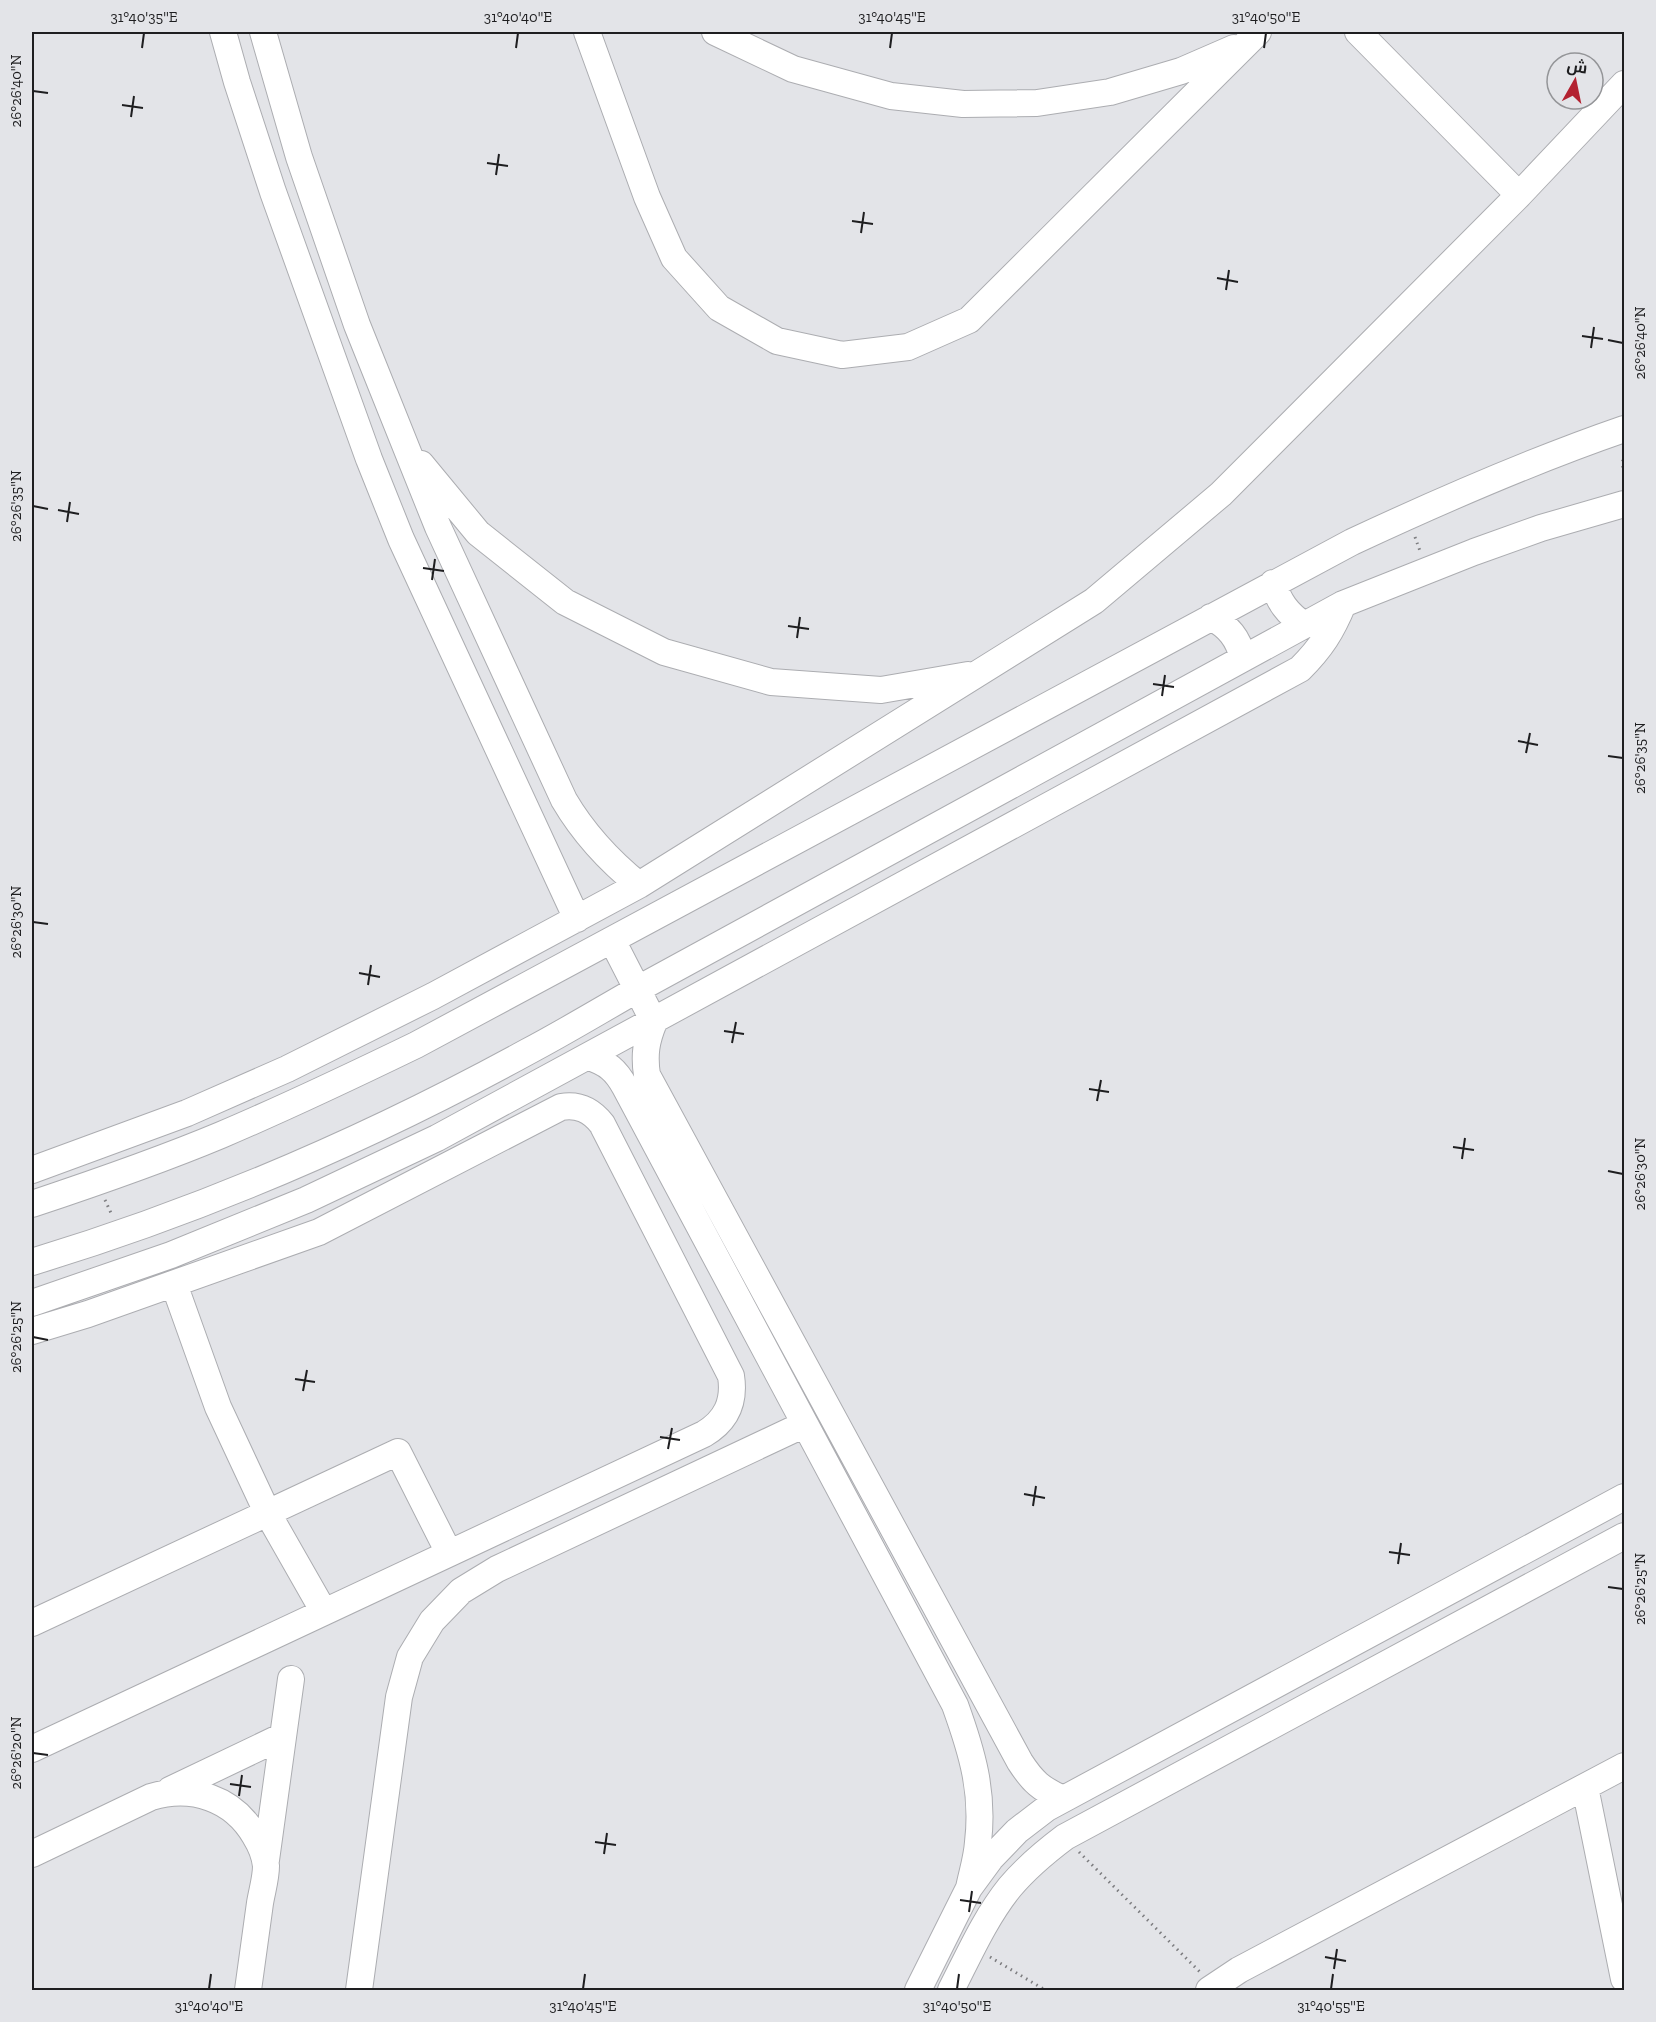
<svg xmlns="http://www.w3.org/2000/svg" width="1656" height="2022" viewBox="0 0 1656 2022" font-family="'Zilla Slab',Cairo,serif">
<rect width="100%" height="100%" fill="#e3e4e8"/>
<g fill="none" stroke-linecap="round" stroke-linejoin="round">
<defs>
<path id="minor" d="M223 32 237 82 273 192 369 459 401 539 577 919
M263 32 299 157 357 325 438 527 564 800C584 834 608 860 639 885
M587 32 647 197 674 258 719 308 777 341 842 355 908 347 969 320 1258 32
M715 32 793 69 891 96 963 104 1037 103 1110 92 1181 71 1234 48
M1358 32 1519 195
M421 464 478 533 565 602 664 652 771 682 881 690 968 675
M1273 583C1279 602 1287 613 1304 625
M1211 617C1229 627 1238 638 1243 658
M612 940 654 1022C646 1041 644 1055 647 1075L1020 1762C1033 1782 1041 1789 1063 1799
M589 1057C607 1063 616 1070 625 1087L955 1705C972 1752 984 1792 978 1842 977 1858 972 1873 969 1888
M32 1170 187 1113 287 1069 433 996 639 885 1094 601 1221 494 1519 195 1624 84
M32 1204C95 1183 159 1161 221 1135 287 1107 352 1076 416 1045L1352 542C1442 500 1531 461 1624 429
M32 1262C203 1210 370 1138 527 1052 565 1032 601 1010 638 989L1343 604 1474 552 1541 528 1624 504
M174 1284 218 1407 267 1512 324 1612
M32 1303 171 1255 306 1200 437 1138 1300 669C1321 648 1332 631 1343 604
M32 1331 88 1314 319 1232 561 1107C578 1104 591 1110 602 1124L731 1376C735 1402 726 1421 704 1434L32 1749
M32 1623 398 1452 449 1553
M1585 1787 1624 1979
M170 1790 283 1736
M32 1854 151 1797C192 1785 233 1798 255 1836 260 1844 265 1856 266 1866 266 1878 262 1891 260 1903 256 1932 252 1961 248 1990
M266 1860 291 1679
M359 1990 399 1697 410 1657 432 1621 461 1591 497 1569 805 1424
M918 1990 969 1888 991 1858 1017 1831 1047 1808 1624 1497
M951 1990C969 1955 985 1918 1010 1887 1026 1868 1045 1852 1065 1837L1624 1536
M1209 1990 1239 1970 1624 1766"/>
</defs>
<use href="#minor" stroke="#acadb1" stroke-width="28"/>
<path stroke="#7c7c7f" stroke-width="3" stroke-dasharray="1.5 4.5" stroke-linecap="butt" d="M1624 454 1622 465 1624 469
M1415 537 1420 551
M105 1200 111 1213
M1079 1852 1200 1972
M990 1957 1045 1990"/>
<use href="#minor" stroke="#fff" stroke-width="26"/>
</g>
<path fill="none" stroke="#1e1e20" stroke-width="2" d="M142 48 144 33M516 48 518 33M890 48 892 33M1264 48 1266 33M33 91 48 93M122 105 143 108M131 117 134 96M487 163 508 166M496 175 499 154M852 221 873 224M861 233 864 212M1217 278 1238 282M1226 290 1229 270M1582 336 1603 339M1608 340 1623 343M1591 348 1594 327M33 506 48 509M58 510 79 514M67 522 70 502M423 568 444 571M432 580 435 559M788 626 809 629M797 638 800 617M1153 684 1174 687M1162 696 1165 675M1518 741 1538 745M1526 753 1530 733M1608 756 1623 758M33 922 48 924M359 973 380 977M368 985 371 965M724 1031 744 1034M732 1043 736 1022M1089 1089 1109 1092M1097 1101 1101 1080M1453 1147 1474 1150M1462 1159 1465 1138M1608 1171 1623 1174M33 1337 48 1340M295 1379 315 1382M303 1391 307 1370M660 1437 680 1440M668 1449 672 1428M1024 1494 1045 1498M1033 1506 1036 1486M1389 1552 1410 1555M1398 1564 1401 1543M1608 1587 1623 1589M33 1753 48 1755M230 1784 251 1787M239 1796 242 1775M595 1842 616 1845M604 1854 607 1833M960 1900 981 1903M969 1912 972 1891M1325 1957 1346 1961M1334 1969 1337 1949M209 1989 211 1974M583 1989 585 1974M957 1989 959 1974M1331 1989 1333 1974"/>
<rect width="1656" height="2022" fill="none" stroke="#e3e4e8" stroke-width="66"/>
<g transform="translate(1575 81) rotate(9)"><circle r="28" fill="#e3e4e8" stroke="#949598" stroke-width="1.5"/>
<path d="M0-4.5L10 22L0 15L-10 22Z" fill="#b32130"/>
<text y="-9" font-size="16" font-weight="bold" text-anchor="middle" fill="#1e1e20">ش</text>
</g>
<rect x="33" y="33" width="1590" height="1956" fill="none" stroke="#1e1e20" stroke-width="2"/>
<g font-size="15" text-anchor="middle" fill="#1e1e20">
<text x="144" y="22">31°40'35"E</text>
<text x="518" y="22">31°40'40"E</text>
<text x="892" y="22">31°40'45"E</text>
<text x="1266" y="22">31°40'50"E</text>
<text transform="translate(16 91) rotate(-90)" y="5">26°26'40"N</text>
<text transform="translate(1640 343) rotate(-90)" y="5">26°26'40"N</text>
<text transform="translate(16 506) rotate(-90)" y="5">26°26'35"N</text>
<text transform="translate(1640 758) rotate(-90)" y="5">26°26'35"N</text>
<text transform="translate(16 922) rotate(-90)" y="5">26°26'30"N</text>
<text transform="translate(1640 1174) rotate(-90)" y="5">26°26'30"N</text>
<text transform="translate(16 1337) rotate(-90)" y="5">26°26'25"N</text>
<text transform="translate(1640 1589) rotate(-90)" y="5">26°26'25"N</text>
<text transform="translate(16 1753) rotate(-90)" y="5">26°26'20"N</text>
<text x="209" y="2011">31°40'40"E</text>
<text x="583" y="2011">31°40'45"E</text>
<text x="957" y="2011">31°40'50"E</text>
<text x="1331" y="2011">31°40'55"E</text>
</g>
</svg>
